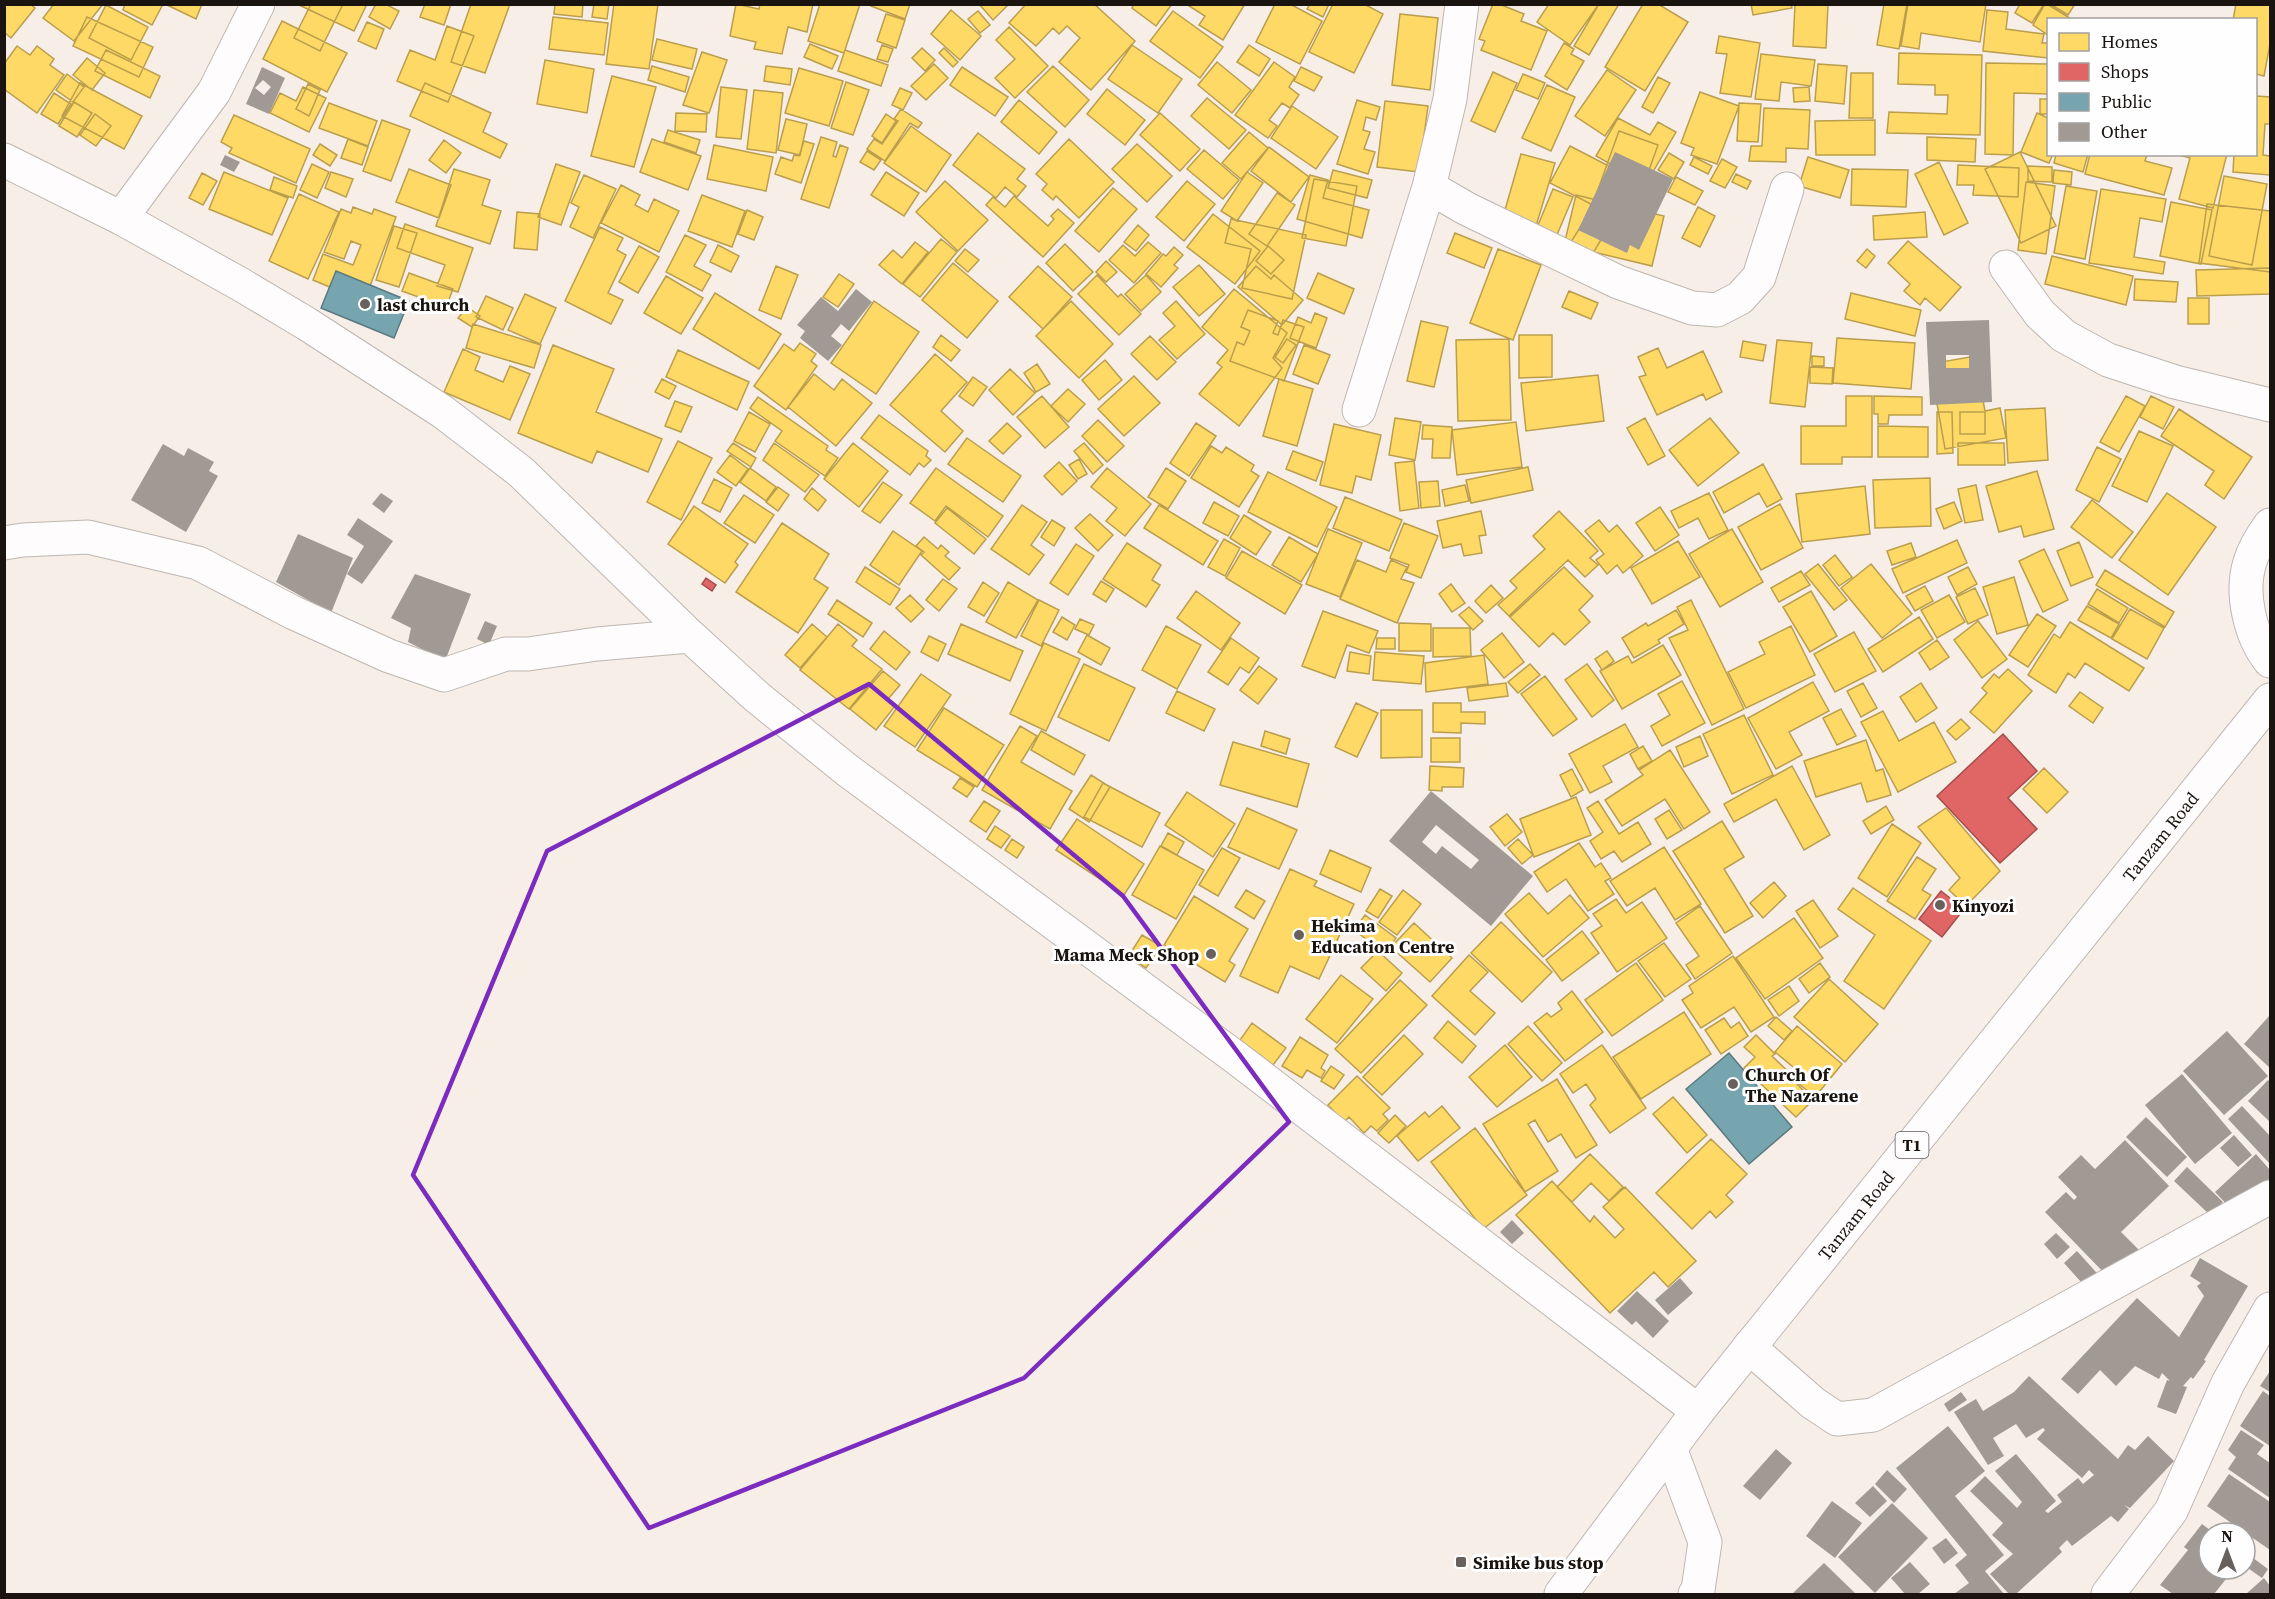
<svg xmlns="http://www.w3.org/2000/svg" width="2275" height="1599" viewBox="0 0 2275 1599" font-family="'Source Serif 4',serif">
<rect width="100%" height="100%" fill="#f8eee8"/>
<path fill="#ffd966" stroke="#ba9e4c" stroke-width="1.5" d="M4 4H30L35 8 11 38 4 32Z
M54 4H103L74 41 43 18Z
M125 4H159L162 6 152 25 123 10Z
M165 4H202L196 19Z
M297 4H363L366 6 354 31Z
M311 4H343L320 51 294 38Z
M376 4H385L399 11 390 29 369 17Z
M425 4H451L444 25 420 17Z
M471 4H510L485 73 451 62Z
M555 4H583L582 17 554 14Z
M594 4H609L607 19 592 17Z
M614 4H658L649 69 606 64Z
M736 4 759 9 760 4H813L807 32 788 27 782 54 754 49 756 42 730 36Z
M820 4H860L844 53 808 41Z
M872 4H910L905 19 871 6Z
M979 4H1009L993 20Z
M1026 4H1094L1135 41 1091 90 1059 62 1080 38 1067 26 1059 34 1053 28 1036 46 1009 23Z
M1134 4H1172L1156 26 1132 8Z
M1186 4H1245L1223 40 1199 25 1205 16Z
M1275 4H1290L1322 21 1300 64 1256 42Z
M1310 4H1329L1323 17 1307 9Z
M1333 4H1364L1383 14 1354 73 1309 52Z
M1493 4H1499L1524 14 1521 21 1547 31 1531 70 1481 50 1485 41 1479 39Z
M1549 4H1599L1570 45 1537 22Z
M1599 4H1619L1589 55 1574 46Z
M1643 4H1658L1688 22 1645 91 1605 67Z
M1751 4H1791L1792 8 1753 15Z
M1795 4H1828L1826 48 1793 46Z
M1884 4H1907L1899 49 1877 45Z
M1908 4H1986L1980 42 1921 33 1919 49 1901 46Z
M2020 4H2044L2032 23 2015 13Z
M2045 4H2047L2073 20H2048V35L2033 25Z
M2050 4H2075L2068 15Z
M2236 4H2270V44L2264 76 2256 74V20H2233Z
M106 5 148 27 131 60 89 38Z
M951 10 981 36 960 60 931 34Z
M1987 10 2008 12 2006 29 2044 34 2042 43H2048V58L1983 51Z
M978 11 990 25 980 33 968 19Z
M1173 11 1223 47 1200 78 1150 41Z
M886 14 905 20 896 48 877 41Z
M1400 14 1438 18 1430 90 1392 85Z
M87 17 153 47 139 77 73 46Z
M553 17 608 23 604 55 549 49Z
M282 21 347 53 327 92 263 59Z
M367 22 384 29 376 49 358 41Z
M447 26 474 36 448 102 397 81 410 50 435 60Z
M1009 27 1048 66 1015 98 995 78 1015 59 996 40Z
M1719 36 1760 43 1751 97 1720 93 1727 54 1716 53Z
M657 39 697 49 692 69 652 60Z
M1564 43 1574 49 1571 54 1584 61 1567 90 1545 76Z
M810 44 838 56 832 69 804 57Z
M882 45 893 49 888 62 877 59Z
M1132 45 1182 79 1158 113 1108 79Z
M1249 45 1270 59 1259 76 1237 62Z
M17 46 30 55 37 46 54 59 50 65 64 75 37 113 4 89V64Z
M922 48 935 60 925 71 912 58Z
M944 48 958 62 953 67 939 53Z
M106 50 160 76 150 98 95 71Z
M845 50 888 65 881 86 838 71Z
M702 52 727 60 709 113 683 105Z
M1899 53 1982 55 1980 135 1887 133 1889 112 1947 114 1948 95H1935V85L1898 84Z
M1761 54 1815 60 1811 86 1781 82 1779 101 1755 99Z
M87 58 105 73 92 90 73 75Z
M545 60 594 69 587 113 537 104Z
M1217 62 1251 90 1232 113 1198 85Z
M1274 62 1295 77 1289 87 1299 95 1290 108 1282 103 1269 120 1277 126 1268 138 1235 115Z
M1986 63 2048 64V94L2014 93 2013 155 1985 154Z
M934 64 948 78 926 100 911 86Z
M1818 64 1847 66 1844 104 1815 101Z
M652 66 689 77 685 92 648 80Z
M766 66 792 69 790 85 764 81Z
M1053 66 1089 100 1065 127 1027 92Z
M962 67 1008 97 995 116 950 85Z
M1301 67 1322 77 1314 91 1294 81Z
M799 68 843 81 829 126 785 113Z
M1607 70 1636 90 1605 136 1575 116Z
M1493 72 1517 83 1495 132 1471 121Z
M1851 73H1873V118H1849Z
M67 74 84 87 73 102 56 90Z
M1523 74 1545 83 1538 99 1516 90Z
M612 76 656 87 634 167 591 156Z
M1658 77 1670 83 1653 113 1642 107Z
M846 82 869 90 853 135 831 128Z
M80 83 142 116 124 149 62 116Z
M425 83 491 113 483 132 507 144 500 158 410 116Z
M308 84 320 90 309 116 296 109Z
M1547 85 1575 97 1551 151 1522 138Z
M303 87 326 98 309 132 270 113 280 93 296 101Z
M721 87 747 90 741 139 716 137Z
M1809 87 1810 101 1794 102 1793 88Z
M900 88 912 93 903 110 892 105Z
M1107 89 1145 120 1125 145 1087 114Z
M754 90 783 93 776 153 747 149Z
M1700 92 1739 106 1717 164 1691 155 1694 148 1681 143Z
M54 93 71 104 58 124 41 114Z
M2256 96 2270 97V124H2265L2263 155 2270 156V175L2233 172 2234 154H2256Z
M1207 98 1246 130 1229 149 1191 116Z
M2040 99H2048V114H2040Z
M1019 100 1057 132 1039 154 1001 122Z
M1357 100 1380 107 1376 120 1366 117 1363 130 1370 132 1364 149 1375 152 1368 174 1337 164Z
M1385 101 1428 106 1419 172 1377 167Z
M74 102 92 113 77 137 59 126Z
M329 103 377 121 368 146 319 128Z
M1739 103 1761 104 1758 142 1737 141Z
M1292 106 1338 137 1316 169 1271 138Z
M1764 108 1810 110 1808 149 1786 148V162L1749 161 1751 146H1762Z
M901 109 922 123 918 128 910 123 885 161 867 149 874 139 882 144 898 121 894 119Z
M676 113 707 114 706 132 675 131Z
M1160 113 1200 149 1180 171 1140 135Z
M2037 113 2048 118V154H2053L2049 163 2021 152Z
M95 114 111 126 96 146 80 135Z
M886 114 896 121 882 143 872 136Z
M234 115 310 149 296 183 229 153 232 148 221 142Z
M1618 118 1650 135 1658 122 1676 132 1646 184 1596 156Z
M786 119 807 124 800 155 778 150Z
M382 120 410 130 391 181 363 171Z
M1875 120V155H1816L1815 121Z
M911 126 951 155 926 192 884 163Z
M668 130 700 140 696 153 664 142Z
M1619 131 1658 145 1630 223 1591 209Z
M1249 132 1268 148 1241 179 1222 163Z
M978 133 1025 169 1017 179 1026 186 1017 197 1005 187 996 198 953 165Z
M821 137 837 142 833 156 836 157 840 145 848 148 829 208 801 199Z
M1927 137 1976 139 1975 162 1927 160Z
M348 139 368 147 362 165 341 158Z
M652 139 701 156 688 190 640 172Z
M1069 139 1114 182 1079 218 1056 196 1053 200 1042 190 1047 184 1036 174Z
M444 140 461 153 446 173 429 160Z
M804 141 814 144 801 183 775 174 781 157 792 161 794 155 799 156Z
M320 144 337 155 330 166 313 155Z
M1137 144 1172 176 1147 202 1112 169Z
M714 145 773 157 766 191 707 179Z
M1570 146 1634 179 1614 216 1550 183Z
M1269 147 1309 177 1291 202 1251 171Z
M1204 150 1239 180 1223 199 1187 169Z
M867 151 881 160 874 170 860 162Z
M2020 152 2056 226 2021 243 1985 169Z
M1669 153 1684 162 1674 179 1658 170Z
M1521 154 1555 163 1536 226 1503 217Z
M2056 154H2088L2083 172 2054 163Z
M2090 154H2147L2145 161 2172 168 2164 195 2085 174Z
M2176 154H2227L2213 208 2179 199 2190 158Z
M1694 157 1712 166 1708 174 1690 165Z
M1808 157 1849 170 1840 198 1799 186Z
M1722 159 1737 167 1725 188 1710 181Z
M1939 162 1968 223 1944 235 1915 174Z
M312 164 329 172 317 198 300 190Z
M556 164 580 172 561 225 538 217Z
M1958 165 2019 168 2018 197 1973 195 1974 185H1957Z
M2028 166 2052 167V182L2028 181Z
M409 169 451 185 439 218 396 202Z
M454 169 490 180 482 205 501 211 490 244 436 226Z
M1852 169 1908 170 1906 207 1851 205Z
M1333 170 1372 180 1367 198 1328 188Z
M2054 170 2072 172 2071 185 2053 183Z
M224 172 288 198 272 235 209 209Z
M331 172 353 179 346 197 325 188Z
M886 172 919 193 904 216 871 195Z
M1247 172 1263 183 1237 221 1221 211Z
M202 173 217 181 203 205 189 198Z
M1736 174 1751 181 1747 189 1732 182Z
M584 175 616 189 593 238 570 227 579 207 571 203Z
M1310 175 1328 180 1323 198 1369 210 1362 238 1297 219Z
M2224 176 2267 184 2252 265 2209 256Z
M274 177 297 186 293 198 270 190Z
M1676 177 1703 191 1695 205 1668 192Z
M1314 179 1357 186 1346 246 1302 238Z
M945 181 988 220 958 251 916 212Z
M1187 181 1215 204 1184 241 1156 217Z
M2026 182 2055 186 2046 254 2018 250Z
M621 185 640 195 635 205 648 212 654 199 679 211 659 252 601 223Z
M2066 186 2097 191 2085 259 2054 253Z
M1113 188 1137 209 1099 252 1075 231Z
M1553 189 1573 197 1556 237 1536 230Z
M2101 189 2166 199 2162 222 2140 218 2134 257 2165 262 2163 274 2089 263Z
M1277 193 1295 205 1267 246 1249 234Z
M299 194 339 212 308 279 269 261Z
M702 195 745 211 732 247 688 231Z
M1576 195 1664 216 1652 266 1564 245Z
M1014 196 1048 226 1054 219 1051 216 1058 209 1074 223 1043 257 986 205 993 197 1005 207Z
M2171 202 2212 210 2201 264 2160 256Z
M2207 204 2270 211V272L2199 263Z
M353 207 372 214 374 209 396 217 361 310 329 298 332 288 313 280 323 254 353 265 361 245 351 241 344 259 324 252 341 209 351 213Z
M1593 207 1613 220 1590 258 1569 245Z
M1698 207 1715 216 1700 247 1682 238Z
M747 210 763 217 754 240 738 234Z
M517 212 540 214 537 250 514 248Z
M1925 212 1927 237 1874 240 1873 216Z
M1213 214 1260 251 1235 284 1187 247Z
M1231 219 1306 235 1292 299 1242 288 1251 249 1225 243Z
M405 224 473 248 458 292 437 286 445 265 397 248Z
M1138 225 1149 235 1136 251 1124 242Z
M394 226 417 233 399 287 376 280Z
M600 227 623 238 617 250 626 255 608 293 623 300 611 324 565 301Z
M1455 233 1492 248 1484 268 1447 253Z
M685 235 706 245 694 266 711 275 702 291 666 272Z
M941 239 957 252 920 297 903 284Z
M1908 241 1961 287 1940 311 1925 298 1920 305 1904 291 1910 284 1888 263Z
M915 242 928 252 902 284 879 265 893 250 902 258Z
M1148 242 1161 253 1134 283 1109 260 1123 245 1135 256Z
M1065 244 1093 272 1073 291 1046 263Z
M718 245 739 256 731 272 710 262Z
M639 246 659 257 638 293 619 282Z
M1268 246 1284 260 1271 274 1256 261Z
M1174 247 1183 255 1174 265 1178 268 1161 287 1146 274 1163 254 1166 256Z
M965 249 979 260 968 272 955 261Z
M1498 249 1541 265 1513 340 1470 323Z
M1867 249 1875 256 1866 268 1857 261Z
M2052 256 2133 276 2126 305 2045 284Z
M1106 261 1117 272 1106 282 1096 272Z
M953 263 998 301 967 338 922 300Z
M1199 265 1225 294 1199 316 1173 287Z
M776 266 798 275 781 319 759 310Z
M1038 266 1072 297 1043 329 1009 297Z
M1256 266 1271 279 1274 275 1303 300 1282 325 1238 287Z
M2270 268V294L2197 296 2196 270Z
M409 273 453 289 446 307 402 291Z
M1318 273 1354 289 1344 314 1307 298Z
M839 274 854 284 838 307 823 297Z
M1097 275 1118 297 1121 294 1141 314 1119 335 1078 294Z
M1146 275 1161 292 1141 311 1125 294Z
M666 276 703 298 681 334 644 313Z
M2135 279 2178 282 2176 302 2134 300Z
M1234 289 1287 333 1273 358 1282 368 1239 426 1199 394 1222 367 1217 363 1228 350 1202 327Z
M1569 291 1598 303 1591 319 1562 307Z
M715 293 781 334 759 369 693 329Z
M1851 293 1921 310 1915 336 1845 319Z
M525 294 556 308 540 344 508 330Z
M486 296 513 308 503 330 476 317Z
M2188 298H2209V324H2188Z
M874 301 919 332 876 394 831 363Z
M1071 301 1113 344 1079 378 1036 336Z
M1176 301 1205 334 1177 359 1159 340 1175 326 1163 313Z
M467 307 480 316 472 327 458 318Z
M1248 310 1278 321 1273 333 1278 335 1283 320 1304 327 1284 381 1230 361 1237 342 1244 345 1250 331 1241 327Z
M1315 313 1327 318 1316 348 1290 338 1298 317 1311 323Z
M1421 321 1448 327 1434 387 1407 381Z
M473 324 541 345 534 368 466 348Z
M941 335 960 350 951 361 933 347Z
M1519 335H1552V377L1519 378Z
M1150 336 1176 362 1157 380 1131 354Z
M1837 338 1915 343 1911 389 1833 383Z
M1287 339 1296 345 1283 363 1275 357Z
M1509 339 1511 420 1458 421 1456 340Z
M1777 340 1812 343 1805 407 1770 403Z
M1743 341 1766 345 1763 361 1740 357Z
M800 343 816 354 811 361 817 366 786 410 754 386 784 344 794 351Z
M553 345 614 369 596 412 662 439 648 472 597 451 592 463 518 433Z
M1304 345 1330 355 1318 384 1293 374Z
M1658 348 1667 368 1703 351 1722 392 1706 400 1703 394 1657 415 1639 377 1646 375 1638 357Z
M463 349 480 357 475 370 503 382 510 366 530 374 510 420 444 392Z
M678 350 749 382 737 410 666 377Z
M935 354 967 382 941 411 963 431 945 452 890 405Z
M1812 356 1824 357V366H1812Z
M1975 356 1985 411 2000 408 2006 438 1945 449 1930 364Z
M1105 360 1122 380 1099 400 1082 380Z
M1037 364 1050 384 1036 392 1024 373Z
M1810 367 1833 368 1832 384 1810 383Z
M1010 369 1035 393 1013 415 989 390Z
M814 374 834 390 842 379 872 403 836 446 788 407Z
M1598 375 1604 421 1526 431 1521 383Z
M1134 376 1160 403 1124 436 1098 409Z
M973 377 987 387 973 406 959 396Z
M662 379 676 386 669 399 655 392Z
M1279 379 1313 389 1297 446 1263 436Z
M1068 389 1085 404 1068 422 1051 406Z
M1042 396 1069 427 1045 448 1017 417Z
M1846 396H1872V457H1842V464H1801V426H1846Z
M1874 396 1922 397V415H1889L1888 424H1878V414H1874Z
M2126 396 2145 406 2119 452 2100 442Z
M2151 396 2174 407 2163 429 2140 417Z
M758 397 828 446 826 450 838 458 825 476 775 441 782 431 750 408Z
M675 401 692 407 681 432 665 426Z
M2045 408 2048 460 2008 463 2005 410Z
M2179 409 2252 457 2224 499 2205 485 2214 471 2161 436Z
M749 412 770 424 755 452 734 441Z
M1937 412H1952L1953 453 1937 454Z
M1960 412H1985V434H1960Z
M879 415 928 451 926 456 931 460 924 467 919 463 910 475 861 438Z
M1395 418 1421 422 1415 460 1389 455Z
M1645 418 1665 456 1648 465 1627 428Z
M1710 418 1739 453 1698 486 1669 450Z
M1098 420 1124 446 1107 462 1082 436Z
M1516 422 1522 467 1457 475 1452 430Z
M1007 423 1021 436 1003 454 989 441Z
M1196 423 1216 436 1189 476 1170 463Z
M1334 424 1381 435 1371 480 1356 476 1352 493 1320 485Z
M1423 425 1452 427 1450 458H1432L1433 439H1422Z
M1878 426 1928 427V457H1878Z
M2139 431 2173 446 2147 502 2112 486Z
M967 438 1021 476 1003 502 948 464Z
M678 441 712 458 681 520 647 502Z
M733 443 756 458 751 467 727 451Z
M774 443 819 475 805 492 763 460Z
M853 443 888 471 859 507 824 479Z
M1084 443 1103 465 1093 474 1074 451Z
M1958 443H2004L2005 465H1958Z
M1211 446 1222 453 1226 447 1254 465 1251 471 1259 476 1239 507 1191 478Z
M2097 447 2121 459 2099 502 2076 490Z
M1293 451 1323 462 1316 481 1286 469Z
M730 455 748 469 736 486 717 472Z
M1079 459 1087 474 1078 479 1069 465Z
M1414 461 1419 508 1400 511 1395 463Z
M1059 462 1077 481 1062 495 1044 476Z
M1763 464 1782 499 1767 507 1759 493 1724 513 1713 492Z
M1528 467 1533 490 1471 503 1466 480Z
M750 468 776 487 766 501 740 482Z
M936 468 1003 516 988 537 946 506 935 521 910 503Z
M1107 468 1151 504 1125 536 1106 521 1117 508 1091 487Z
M1166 468 1186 481 1168 509 1148 497Z
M2037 471 2054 529 2024 537 2021 526 1999 532 1986 486Z
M1268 472 1337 507 1317 547 1248 512Z
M1930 478 1931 526 1875 528 1873 480Z
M714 479 732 488 720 512 702 503Z
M1438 481 1440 506 1421 508 1419 482Z
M883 482 902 495 880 523 862 511Z
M1465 485 1469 501 1445 506 1442 490Z
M1976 485 1983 520 1965 523 1958 489Z
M1865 486 1870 534 1802 542 1796 494Z
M778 487 789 495 778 511 766 502Z
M812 488 826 500 818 511 804 499Z
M1709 493 1728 530 1709 539 1698 518 1679 528 1671 511Z
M2167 493 2216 527 2168 595 2119 560Z
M744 495 774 515 755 543 724 523Z
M1345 497 1402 520 1389 551 1333 528Z
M2092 500 2133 532 2112 558 2071 527Z
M1214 502 1239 516 1228 536 1203 523Z
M1954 502 1962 521 1944 529 1936 509Z
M1780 504 1803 548 1761 570 1738 527Z
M1022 505 1047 522 1031 545 1044 555 1029 575 991 549Z
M1159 505 1218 541 1203 565 1144 528Z
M694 506 748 544 735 562 738 565 725 583 668 544Z
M1660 507 1679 535 1655 551 1636 523Z
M947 508 986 539 974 554 935 523Z
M1481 511 1486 535 1479 536 1482 553 1464 556 1461 544 1443 548 1437 521Z
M1559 511 1598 551 1590 558 1598 565 1585 577 1568 560 1509 616 1498 605 1517 588 1510 581 1545 549 1533 536Z
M1090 514 1113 535 1098 551 1075 528Z
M1244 515 1271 532 1256 555 1230 538Z
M1052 520 1065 528 1054 546 1041 537Z
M1599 520 1609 532 1617 525 1643 556 1623 573 1617 565 1607 574 1596 560 1604 554 1585 531Z
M782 523 829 554 814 579 828 588 798 633 736 592Z
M1404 523 1438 536 1421 578 1406 572 1409 565 1390 558Z
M1328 529 1362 543 1340 597 1306 584Z
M1732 529 1763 582 1720 607 1689 554Z
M893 531 922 551 899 585 870 565Z
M924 537 938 549 941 545 949 552 945 556 960 568 949 580 921 555 924 552 916 546Z
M1289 537 1318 554 1301 582 1272 565Z
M1224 539 1240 548 1225 576 1208 567Z
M1957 540 1967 563 1903 593 1892 569Z
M1678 541 1700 577 1652 604 1631 568Z
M2079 542 2093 577 2071 586 2057 551Z
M1127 543 1161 565 1152 580 1160 585 1146 607 1103 579Z
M1911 543 1916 557 1892 565 1887 551Z
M1076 544 1094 556 1068 595 1050 583Z
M2044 549 2068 600 2043 612 2019 561Z
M1242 551 1302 585 1285 614 1226 578Z
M1835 555 1852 577 1839 586 1823 565Z
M1357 560 1386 572 1391 560 1407 567 1401 579 1414 583 1397 623 1340 599Z
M1818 564 1847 600 1834 610 1805 574Z
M1871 564 1912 614 1882 638 1841 588Z
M865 567 900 589 890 605 856 582Z
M1564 567 1593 596 1579 610 1590 622 1565 645 1553 633 1539 647 1510 617Z
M1968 567 1977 584 1957 595 1948 577Z
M2105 570 2174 612 2165 627 2096 585Z
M1801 571 1810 585 1779 602 1771 588Z
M2014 577 2028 625 1997 634 1983 587Z
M943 579 957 589 939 611 926 600Z
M1101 581 1114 589 1106 602 1093 594Z
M983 582 999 593 984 616 968 607Z
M1008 582 1038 600 1016 638 986 622Z
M1451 584 1465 603 1452 612 1439 594Z
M1491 585 1503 598 1486 613 1475 601Z
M1925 586 1933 601 1915 611 1906 596Z
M1975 588 1988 615 1968 624 1956 597Z
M2097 589 2128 608 2119 623 2088 604Z
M1196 591 1240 623 1221 650 1177 618Z
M1811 591 1837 636 1810 652 1783 607Z
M910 595 924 609 911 622 896 608Z
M1949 595 1965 622 1937 638 1921 610Z
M837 600 872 623 863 637 828 614Z
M1039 600 1059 610 1041 646 1021 636Z
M1691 600 1744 709 1712 725 1669 638 1688 630 1677 607Z
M2087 606 2119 624 2111 638 2078 620Z
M1469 607 1483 621 1473 630 1459 615Z
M2130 609 2164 628 2147 659 2112 639Z
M1676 610 1684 624 1658 640 1660 643 1634 658 1622 638 1646 623 1648 626Z
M1323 611 1378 631 1369 653 1347 645 1335 678 1302 666Z
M2037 614 2056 626 2028 667 2009 655Z
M1062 617 1075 625 1067 640 1053 632Z
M1919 617 1933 639 1883 672 1868 649Z
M1080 619 1094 625 1089 635 1075 629Z
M1978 621 2007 659 1982 678 1954 640Z
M2070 622 2144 668 2129 691 2085 663 2075 678 2068 673 2056 693 2028 675 2054 634 2060 638Z
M1399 623 1431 624V651H1399Z
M812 624 827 637 800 668 785 655Z
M838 624 857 640 852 646 882 669 849 709 800 670Z
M961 624 1023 651 1010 681 948 654Z
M1166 626 1201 645 1177 689 1142 670Z
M1791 626 1815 675 1746 708 1728 672 1765 654 1759 642Z
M1433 628H1470L1471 656 1433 657Z
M884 631 910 652 896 670 870 649Z
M1854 632 1876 671 1835 692 1814 654Z
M1502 633 1524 662 1504 678 1481 650Z
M1087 635 1110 648 1101 665 1078 652Z
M929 636 946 644 938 661 921 652Z
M1231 638 1259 658 1249 673 1240 667 1228 685 1208 672Z
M1377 638H1395V649H1376Z
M1937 640 1949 657 1930 670 1919 653Z
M1044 643 1080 659 1046 731 1010 714Z
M1663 645 1681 675 1622 709 1600 671 1628 656 1632 663Z
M1607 651 1614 661 1602 670 1595 659Z
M1350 652 1371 656 1369 674 1347 671Z
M1375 652 1424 656 1421 684 1373 680Z
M1484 655 1488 684 1426 692 1425 663Z
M1084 664 1135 688 1109 741 1058 717Z
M1530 664 1540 675 1518 693 1508 682Z
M1587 664 1614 700 1592 717 1565 680Z
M1259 666 1277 679 1258 704 1240 690Z
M2008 669 2032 691 1994 733 1970 712 1987 693 1982 688 1994 674 1999 678Z
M883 671 900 685 888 699 896 705 876 730 850 709Z
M921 674 951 695 915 747 884 726Z
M1545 676 1577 719 1553 736 1521 694Z
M1682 681 1705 723 1662 746 1651 726 1670 715 1658 694Z
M1813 682 1829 711 1789 732 1802 755 1776 769 1748 718Z
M1506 683 1508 696 1469 701 1467 688Z
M1863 683 1877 708 1861 717 1847 691Z
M1921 683 1937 708 1916 722 1900 697Z
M1177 691 1215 709 1204 731 1166 713Z
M2080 692 2103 708 2093 723 2069 706Z
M1356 703 1378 713 1357 757 1335 747Z
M1433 703H1461V712H1485V724L1461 723V733L1433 732Z
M944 708 1004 745 977 787 917 750Z
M1841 709 1856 736 1837 745 1823 718Z
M1381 710H1422V757L1381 758Z
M1883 711 1899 741 1934 722 1956 762 1898 792 1861 722Z
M1744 715 1773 775 1732 794 1703 734Z
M1961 719 1970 728 1956 740 1947 731Z
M1625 724 1638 747 1603 766 1612 782 1590 793 1569 754Z
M1020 726 1037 736 1021 762 1072 791 1050 829 982 790Z
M1041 731 1085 755 1074 775 1031 750Z
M1265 731 1290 739 1286 754 1261 746Z
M1700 736 1708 756 1684 767 1676 747Z
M1431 738H1460V762H1431Z
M1866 740 1876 771 1883 769 1891 795 1867 802 1861 783 1816 797 1804 761Z
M1233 742 1309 764 1297 807 1220 785Z
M1643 746 1652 761 1638 769 1630 754Z
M1670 750 1710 812 1684 829 1665 799 1622 826 1605 800 1643 775 1639 770Z
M1430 766 1464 768 1463 787H1442V791L1429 790Z
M1792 766 1830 835 1804 850 1776 799 1734 822 1724 804Z
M2044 768 2068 792 2047 813 2023 789Z
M1572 769 1583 790 1571 797 1560 775Z
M1091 775 1110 787 1089 822 1069 809Z
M960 778 974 787 967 797 953 788Z
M1103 783 1160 813 1142 847 1084 817Z
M1187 792 1235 824 1213 857 1165 825Z
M1576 797 1591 835 1534 857 1520 819Z
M984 801 1000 811 986 832 970 821Z
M1598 801 1619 834 1638 822 1651 844 1622 862 1614 851 1601 859 1590 841 1603 832 1587 808Z
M1886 806 1894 820 1871 834 1863 821Z
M1247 808 1297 830 1279 869 1228 847Z
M1946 808 2000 871 1966 906 1949 890 1960 878 1918 827Z
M1669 810 1682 830 1667 839 1655 819Z
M1507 814 1522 832 1505 846 1490 827Z
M1077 819 1144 864 1124 895 1056 850Z
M1722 821 1744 857 1724 869 1753 916 1725 933 1673 851Z
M1892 824 1921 843 1887 897 1858 878Z
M995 826 1010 836 1001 848 987 839Z
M1168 833 1184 842 1177 855 1161 846Z
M1012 839 1024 847 1017 858 1005 850Z
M1518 839 1533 855 1522 864 1508 848Z
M1579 843 1595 867 1601 863 1611 878 1605 881 1614 894 1588 911 1566 879 1547 892 1534 872Z
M1160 846 1204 870 1176 919 1132 895Z
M1664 847 1701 904 1675 920 1655 888 1627 906 1610 881Z
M1222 848 1240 858 1218 896 1199 885Z
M1330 850 1371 868 1361 892 1320 874Z
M1917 857 1936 869 1922 890 1931 895 1915 919 1887 901Z
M1290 869 1317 881 1314 886 1354 904 1319 979 1290 966 1278 993 1240 976Z
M1774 882 1786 896 1763 918 1750 903Z
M1853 888 1931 941 1884 1009 1844 981 1875 935 1838 909Z
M1380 889 1392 896 1378 918 1366 911Z
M1246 890 1265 901 1254 919 1235 907Z
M1403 890 1421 904 1397 935 1379 922Z
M1529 893 1548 914 1570 895 1589 918 1543 957 1505 914Z
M1194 896 1248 929 1229 961 1235 965 1225 982 1164 945Z
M1616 899 1626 913 1642 902 1667 938 1617 972 1591 933 1602 926 1593 914Z
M1813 900 1838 936 1820 948 1796 911Z
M1700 906 1732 953 1695 979 1686 965 1699 956 1676 923Z
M1365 915 1396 938 1385 953 1354 930Z
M1794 918 1823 958 1765 999 1736 958Z
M1501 922 1552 972 1522 1002 1471 953Z
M1414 923 1452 958 1430 982 1391 947Z
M1582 931 1599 953 1562 981 1546 960Z
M1142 935 1161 946 1146 968 1128 957Z
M1664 943 1691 979 1665 997 1638 961Z
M1378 951 1402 973 1386 991 1361 968Z
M1469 955 1488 972 1470 991 1495 1013 1475 1035 1432 996Z
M1733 956 1774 1017 1751 1032 1734 1007 1701 1028 1682 1000 1693 993 1689 986Z
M1636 963 1663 1000 1612 1036 1585 1000Z
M1820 963 1830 977 1809 993 1799 979Z
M1341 975 1373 999 1337 1043 1306 1019Z
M1829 979 1878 1024 1845 1062 1794 1017Z
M1400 980 1427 1005 1361 1073 1335 1049Z
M1789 986 1799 1001 1779 1016 1768 1000Z
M1572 991 1603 1032 1565 1061 1534 1023 1547 1013 1551 1017 1562 1009 1558 1003Z
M1684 1012 1711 1054 1641 1099 1613 1057Z
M1776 1017 1792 1031 1784 1040 1768 1026Z
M1724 1018 1731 1028 1739 1022 1748 1036 1721 1054 1705 1030Z
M1448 1021 1476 1046 1462 1063 1434 1038Z
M1252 1023 1286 1048 1273 1065 1240 1040Z
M1528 1026 1562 1063 1542 1081 1508 1044Z
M1797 1026 1842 1064 1815 1097 1798 1083 1804 1076 1775 1052Z
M1404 1035 1423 1054 1382 1095 1363 1077Z
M1756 1035 1775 1054 1772 1056 1796 1079 1794 1081 1813 1100 1796 1117 1744 1068 1755 1057 1744 1047Z
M1300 1037 1328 1055 1321 1068 1325 1071 1321 1078 1307 1070 1302 1078 1282 1066Z
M1505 1045 1532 1077 1497 1107 1469 1077Z
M1602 1045 1646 1108 1610 1133 1590 1105 1596 1099 1586 1084 1573 1093 1560 1074Z
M1331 1066 1344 1075 1334 1089 1321 1081Z
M1357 1076 1390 1108 1383 1114 1388 1120 1377 1131 1371 1126 1364 1133 1349 1117 1344 1122 1328 1105Z
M1557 1079 1597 1145 1576 1158 1561 1134 1548 1142 1535 1120 1528 1124 1558 1171 1525 1192 1483 1124Z
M1673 1097 1707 1135 1687 1153 1653 1114Z
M1442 1106 1460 1128 1418 1161 1397 1136 1425 1112 1429 1117Z
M1395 1115 1406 1126 1389 1143 1378 1133Z
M1475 1128 1527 1195 1483 1229 1431 1162Z
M1711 1139 1747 1174 1726 1195 1733 1202 1716 1218 1710 1211 1692 1229 1656 1193Z
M1590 1154 1623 1187 1609 1201 1591 1183 1572 1202 1557 1187Z
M1552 1181 1590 1222 1594 1216 1615 1238 1624 1229 1603 1207 1625 1187 1696 1261 1668 1287 1654 1272 1610 1313 1516 1215Z"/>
<path fill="#e06666" stroke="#a54d4c" stroke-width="1.5" d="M706 578 716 585 712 591 702 584Z
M2003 734 2037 771 2008 798 2037 829 2000 863 1937 796Z
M1941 891 1964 909 1942 937 1919 919Z"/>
<path fill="#76a5af" stroke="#5a7a80" stroke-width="1.5" d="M336 271 409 301 394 338 321 308Z
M1729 1053 1792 1127 1749 1164 1686 1089Z"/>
<path fill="#a09994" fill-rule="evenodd" d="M262 67 285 78 269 114 246 104ZM263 80 271 87 264 95 255 88Z
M1615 152 1673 179 1639 250 1630 245 1627 253 1578 230Z
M225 155 240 162 234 172 220 165Z
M856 289 872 302 849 331 841 324 831 336 842 345 828 361 800 338 805 331 797 325 821 297 838 311Z
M1989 320 1992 402 1930 405 1926 322ZM1946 355H1969V368H1946Z
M163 444 184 456 188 448 214 462 209 471 218 476 186 532 131 500Z
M381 493 393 501 384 513 372 504Z
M358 518 393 541 362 584 347 574 364 546 347 535Z
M298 534 353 558 331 613 276 582Z
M415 574 471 594 445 661 408 642 411 628 391 618Z
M485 621 497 626 489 645 477 639Z
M1431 791 1533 876 1491 926 1389 841ZM1436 825 1479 860 1471 869 1442 846 1436 854 1422 842Z
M2270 1015V1068L2244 1044Z
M2227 1031 2268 1076 2224 1115 2183 1071Z
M2182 1074 2232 1133 2195 1164 2145 1105Z
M2268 1080 2270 1082V1122L2248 1101Z
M2242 1106 2270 1136V1164L2228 1119Z
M2146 1117 2187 1157 2167 1177 2126 1137Z
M2234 1135 2252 1155 2238 1167 2220 1148Z
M2125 1140 2169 1186 2121 1232 2142 1253 2112 1281 2045 1212 2066 1192 2074 1200 2077 1197 2058 1177 2081 1155 2095 1169Z
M2256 1154 2270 1170V1179L2234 1212 2215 1192Z
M2187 1167 2223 1202 2210 1215 2174 1181Z
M1512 1220 1524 1233 1512 1244 1500 1232Z
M2056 1233 2070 1247 2057 1259 2044 1244Z
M2077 1251 2104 1281 2090 1292 2064 1263Z
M2200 1258 2248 1286 2204 1360 2206 1361 2193 1379 2191 1377 2183 1386 2187 1387 2176 1414 2157 1407 2167 1380 2170 1381 2162 1373 2159 1379 2135 1366 2116 1386 2100 1370 2078 1394 2061 1379 2137 1298 2179 1337 2204 1296 2197 1286 2201 1283 2190 1276Z
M1680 1278 1693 1293 1668 1315 1655 1300Z
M1637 1291 1669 1321 1653 1338 1636 1321 1632 1325 1617 1311Z
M2270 1371V1392L2260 1386Z
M2029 1376 2118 1459 2128 1445 2135 1450 2148 1436 2174 1461 2130 1508 2124 1505 2129 1509 2118 1522 2111 1516 2072 1546 2067 1540 2059 1548 2062 1552 2016 1594H2009L1990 1574 2013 1554 1992 1535 2003 1523 1970 1491 1985 1476 2017 1508 2022 1502 1995 1471 2016 1454 2056 1501 2045 1511 2048 1513 2062 1502 2057 1495 2078 1478 2083 1484 2094 1475 2089 1470 2082 1478 2037 1439 2045 1430 2043 1428 2026 1438 2016 1424 1993 1438 2004 1456 1988 1465 1954 1412 1976 1399 1983 1411 2014 1392Z
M2263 1391 2270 1396V1446L2240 1426Z
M1961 1392 1967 1400 1949 1412 1944 1404Z
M1948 1426 1985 1471 1955 1496 2004 1555 1985 1571 2004 1594H1954L1969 1583 1955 1565 1967 1555 1896 1468Z
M2241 1430 2264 1445 2257 1454 2270 1463V1498L2228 1469 2236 1457 2228 1450Z
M1776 1449 1792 1463 1760 1500 1743 1486Z
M1887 1470 1907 1489 1894 1503 1875 1484Z
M2229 1474 2270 1502V1550L2207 1506Z
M1873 1486 1887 1501 1870 1517 1855 1503Z
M1832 1501 1862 1523 1835 1558 1806 1536Z
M1892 1503 1928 1538 1875 1593 1838 1557Z
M2202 1524 2214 1533H2209V1569H2234L2214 1594H2173L2160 1585 2188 1550 2184 1547Z
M1946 1538 1958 1553 1944 1564 1932 1548Z
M2249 1555 2268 1569 2262 1578 2245 1566V1560Z
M1910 1562 1930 1584 1918 1594H1905L1891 1578Z
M1824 1563 1856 1594H1792Z
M2264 1578 2270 1586V1594H2246Z"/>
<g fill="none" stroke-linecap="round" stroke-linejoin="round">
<defs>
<path id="minor" d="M4 160 121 218 240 284 307 324 443 412 521 472 690 636 757 697 847 770 1235 1057 1698 1411
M1429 187 1467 209 1618 282 1692 308 1717 310 1740 298 1759 277 1787 189
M121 218 214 92 258 4
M2006 267 2040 314 2064 336 2108 360 2175 382 2270 405
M1359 410 1429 187 1450 99 1462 4
M2270 525C2262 536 2254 548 2250 562 2240 593 2250 636 2270 661
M4 543 23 540 88 537 198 563 294 613 389 656 444 675 506 654H528L597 644 690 636
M1749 1347 1813 1403 1837 1419 1873 1415 2270 1197
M1670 1448 1705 1542 1698 1590 1695 1594
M2108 1594 2171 1511 2228 1383 2270 1309"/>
<g id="trunk">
<path id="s1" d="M1561 1594 1698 1411 2270 700"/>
</g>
</defs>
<use href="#minor" stroke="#beb6b1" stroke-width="35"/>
<use href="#trunk" stroke="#beb6b1" stroke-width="35"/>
<use href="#minor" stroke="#fefcfc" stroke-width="33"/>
<use href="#trunk" stroke="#fefcfc" stroke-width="33"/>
</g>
<path fill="none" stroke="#7b2cbf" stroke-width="4.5" stroke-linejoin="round" d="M869 684 1123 896 1289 1122 1024 1378 649 1528 413 1175 547 851Z"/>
<g fill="#68605c" stroke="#fefefe" stroke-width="2">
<circle cx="365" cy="304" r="6"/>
<circle cx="1940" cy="905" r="6"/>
<circle cx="1299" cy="935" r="6"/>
<circle cx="1211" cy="954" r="6"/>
<circle cx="1733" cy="1084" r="6"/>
<rect x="1455" y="1556" width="12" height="12" rx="3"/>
</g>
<g text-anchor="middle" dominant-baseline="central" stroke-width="6" stroke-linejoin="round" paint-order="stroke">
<rect fill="#fefefe" stroke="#5e5a58" stroke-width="1.5" x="1895.5" y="1132" width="33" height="26" rx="4.5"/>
<g font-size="16" font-weight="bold" fill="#1a1411">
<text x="1912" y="1145">T1</text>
</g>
<g font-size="18" font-weight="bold" fill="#1a1411" stroke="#fefefe" text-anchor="start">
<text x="377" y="304">last church</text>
<text x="1952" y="905">Kinyozi</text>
<text x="1311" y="925">Hekima<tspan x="1311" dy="21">Education Centre</tspan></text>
<text x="1199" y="954" text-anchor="end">Mama Meck Shop</text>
<text x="1745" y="1074">Church Of<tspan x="1745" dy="21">The Nazarene</tspan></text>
<text x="1473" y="1562">Simike bus stop</text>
</g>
<g font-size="18" fill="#1a1411" stroke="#fefefe">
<text stroke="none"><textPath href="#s1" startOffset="966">Tanzam Road</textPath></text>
<text stroke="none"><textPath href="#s1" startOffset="480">Tanzam Road</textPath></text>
</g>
</g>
<rect width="2275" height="1599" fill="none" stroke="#1a1411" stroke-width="12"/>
<rect x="2047" y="18" width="210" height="138" fill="#fefefe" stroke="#a3a09f" stroke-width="1.5"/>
<rect x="2059" y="33" width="30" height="18" fill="#ffd966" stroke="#a3a09f" stroke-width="1.5"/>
<text x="2101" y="48" font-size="18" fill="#1a1411">Homes</text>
<rect x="2059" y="63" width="30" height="18" fill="#e06666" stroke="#a3a09f" stroke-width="1.5"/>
<text x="2101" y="78" font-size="18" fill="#1a1411">Shops</text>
<rect x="2059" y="93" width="30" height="18" fill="#76a5af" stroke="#a3a09f" stroke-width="1.5"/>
<text x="2101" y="108" font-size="18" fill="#1a1411">Public</text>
<rect x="2059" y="123" width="30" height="18" fill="#a09994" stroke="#a3a09f" stroke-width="1.5"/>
<text x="2101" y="138" font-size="18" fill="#1a1411">Other</text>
<g transform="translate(2227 1551)"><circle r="28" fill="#fefefe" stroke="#a3a09f" stroke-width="1.5"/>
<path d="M0-4.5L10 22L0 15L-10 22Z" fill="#68605c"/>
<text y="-9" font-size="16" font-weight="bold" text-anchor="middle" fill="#1a1411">N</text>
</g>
</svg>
